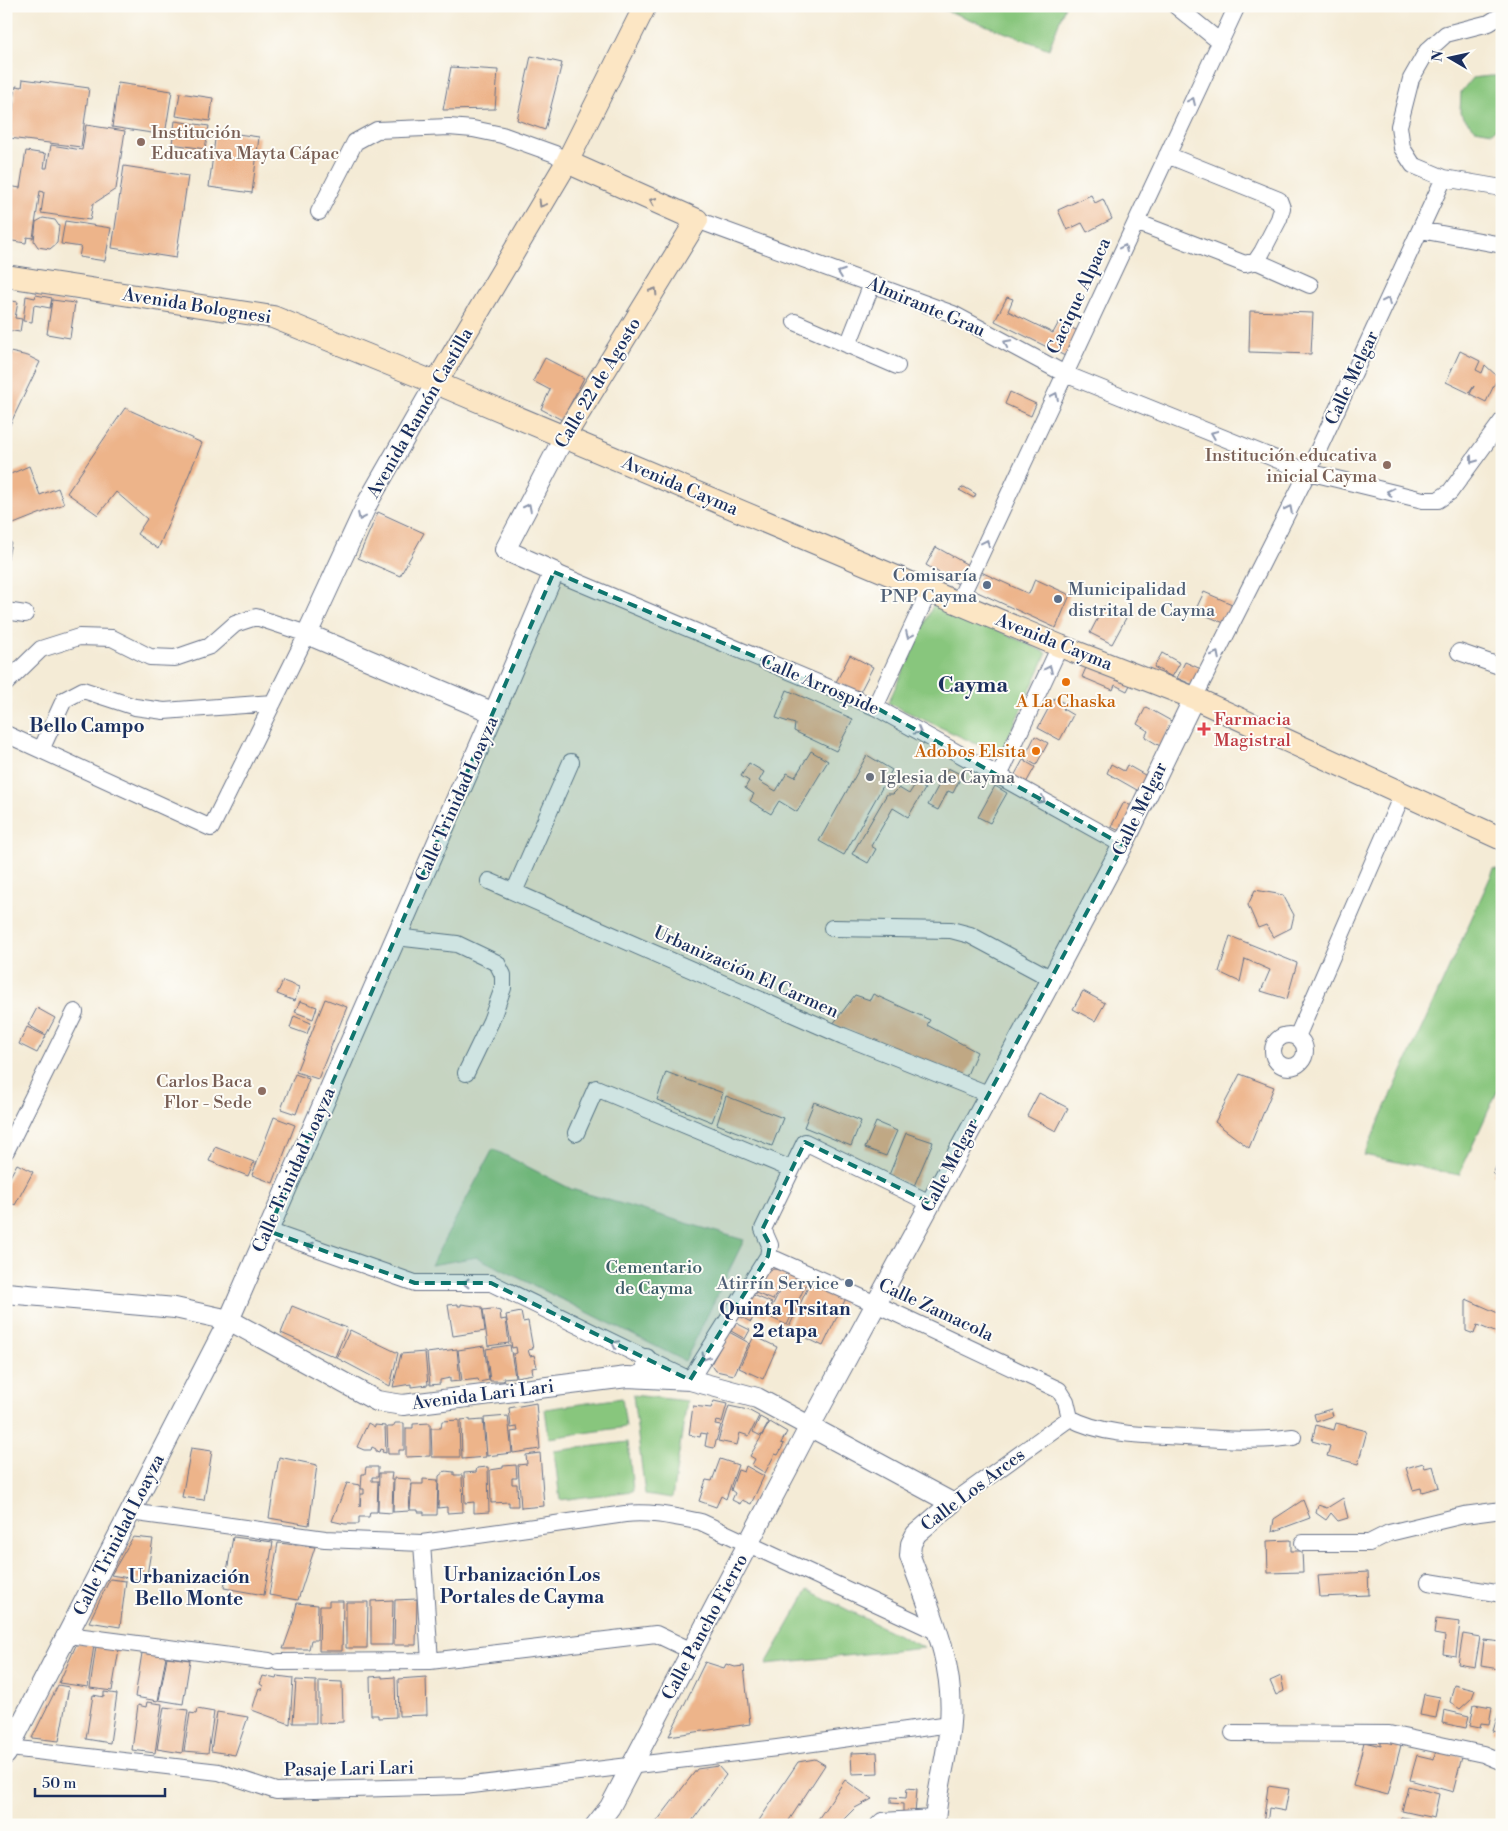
<svg xmlns="http://www.w3.org/2000/svg" width="1508" height="1831" viewBox="0 0 1508 1831" font-family="'Libre Bodoni',serif">
<rect width="100%" height="100%" fill="#fdfcf7"/>
<filter id="ink" filterUnits="userSpaceOnUse"><feTurbulence type="fractalNoise" baseFrequency=".02" numOctaves="2"/><feDisplacementMap in="SourceGraphic" scale="10" xChannelSelector="R" yChannelSelector="G"/><feConvolveMatrix kernelMatrix="1 2 1 2 8 2 1 2 1" color-interpolation-filters="sRGB"/></filter>
<filter id="wash" filterUnits="userSpaceOnUse"><feTurbulence type="fractalNoise" baseFrequency=".0096" numOctaves="4" result="noise"/><feDisplacementMap in="SourceGraphic" scale="20" xChannelSelector="R" yChannelSelector="G"/><feGaussianBlur stdDeviation="1.12" result="paint"/><feColorMatrix in="noise" values="0 0 0 0 0 0 0 0 0 0 0 0 0 0 0 0 0 1.4 0 .05"/><feComposite in="paint" operator="in"/></filter>
<g filter="url(#wash)">
<rect width="100%" height="100%" fill="#f4ebd6"/>
<path fill="#88c67d" stroke="#527a6e" d="M934 6H1065L1049 49Z
M1490 76H1502V123L1492 132 1475 129 1460 113 1461 92 1472 78Z
M935 601 1047 653 1000 755 888 703Z
M1494 869 1502 872V1081L1459 1175 1364 1155Z
M493 1149 571 1189 744 1240 685 1361 477 1257 431 1265Z
M633 1395 687 1401 672 1498 645 1494Z
M622 1398 626 1427 549 1438 545 1409Z
M628 1442 633 1491 560 1500 554 1451Z
M808 1590 924 1648 766 1664Z"/>
<g id="blocks">
<path fill="#edb48a" d="M531 56 562 63 545 130 517 120Z
M451 67 498 70 495 109 443 110Z
M23 79 89 88 81 147 9 138 16 86 22 87Z
M118 83 172 91 165 135 112 127Z
M180 93 213 98 210 121 176 116Z
M175 121 209 126 205 149 172 144Z
M86 125 125 131 116 189 93 204 90 220 41 213 44 192 40 191 33 238 27 237 26 243 6 240V207L9 186 20 188 26 151 46 154 44 168H47L51 145 82 150Z
M216 131 259 137 252 193 209 187Z
M124 166 188 176 176 258 112 248Z
M1091 195 1095 203 1103 199 1112 219 1087 232 1082 223 1067 230 1058 210Z
M43 218 55 220 59 226 57 243 50 249 38 247 34 241 36 222Z
M65 221 111 228 105 261 79 257 81 247 61 244Z
M36 295 52 298 50 308 34 305 32 322 23 321 26 296 35 298Z
M1007 297 1013 299 1008 311 1053 333 1059 322 1078 331 1065 356 995 321Z
M6 300 18 302 15 318 22 319 20 332 6 330Z
M52 300 75 303 70 338 47 334Z
M1250 311 1313 313 1311 354 1249 352Z
M1460 351 1480 361 1476 370 1482 373 1485 365 1498 377 1486 402 1470 394 1474 386 1469 393 1446 382Z
M10 352 28 356 40 362 6 433V369Z
M545 358 584 378 562 420 541 409 550 390 533 381Z
M1010 392 1036 404 1031 416 1005 404Z
M125 408 202 443 158 549 137 534 147 519 116 492 98 515 67 493Z
M29 466 40 495 58 488 64 504 6 527V476Z
M964 487 976 494 974 498 959 490Z
M378 512 424 533 400 576 358 558Z
M6 541 11 542 7 563H6Z
M936 547 968 565 958 584 926 565Z
M981 572 1029 594 1035 579 1070 595 1056 628 973 590Z
M1204 592 1232 604 1224 623 1195 611Z
M1104 606 1126 618 1112 644 1090 633Z
M1162 653 1180 663 1172 677 1154 667Z
M850 655 873 667 859 694 836 682Z
M1185 662 1201 669 1193 685 1177 678Z
M1088 663 1131 683 1127 691 1115 685 1113 690 1082 677Z
M787 690 853 719 836 751 794 731 795 724 776 718Z
M1054 698 1066 704 1063 709 1073 715 1060 740 1038 728Z
M1146 707 1173 722 1160 746 1145 737 1148 731 1137 724Z
M1035 736 1048 743 1036 765 1024 758Z
M811 751 828 761 797 812 779 801 771 814 750 801 754 794 745 788 749 781 741 776 749 763 764 772 759 781 776 791 787 773 795 777Z
M867 755 892 770 844 855 819 841Z
M1023 760 1035 767 1025 785 1013 778Z
M1111 764 1124 771 1127 765 1152 779 1144 794 1107 773Z
M948 768 962 775 953 793 948 791 938 810 928 805Z
M916 783 925 789 908 817 893 808 871 846 876 849 868 863 852 854 887 794H893L899 788 909 794Z
M995 786 1007 793 990 823 978 817Z
M1124 802 1135 808 1122 832 1111 827Z
M1255 890 1283 895 1294 915 1291 928 1273 937 1266 925 1258 928 1248 905Z
M1230 936 1297 963 1287 999 1261 991 1270 970 1245 959 1240 982 1219 972Z
M283 981 299 987 295 1001 277 994Z
M1083 991 1105 1003 1095 1021 1073 1009Z
M873 994 930 1020 927 1025 977 1052 966 1077 833 1024 855 995 870 1000Z
M325 999 347 1007 318 1079 296 1072Z
M300 1001 317 1007 313 1019 295 1012Z
M37 1008 55 1018 46 1035 28 1025Z
M294 1016 311 1023 307 1034 290 1028Z
M27 1027 46 1036 37 1053 19 1044Z
M666 1072 723 1093 712 1122 657 1100Z
M295 1074 309 1079 296 1114 281 1109Z
M1240 1074 1274 1087 1249 1148 1215 1122Z
M1039 1093 1068 1108 1056 1131 1027 1116Z
M726 1096 783 1118 772 1146 717 1124Z
M814 1102 861 1121 851 1146 804 1127Z
M274 1117 295 1125 273 1183 252 1175Z
M876 1122 897 1131 886 1156 865 1148Z
M906 1133 933 1142 914 1186 889 1175Z
M215 1147 254 1162 248 1176 209 1161Z
M1502 1153V1178L1493 1174Z
M17 1164 33 1172 15 1205 6 1201V1184Z
M775 1269 787 1272 773 1300 753 1292 764 1270Z
M788 1274 807 1282 787 1325 767 1316Z
M810 1283 846 1298 823 1346 788 1329Z
M751 1294 772 1303 765 1317 755 1312 751 1322 739 1316Z
M1466 1299 1498 1313 1502 1307V1346L1499 1344 1500 1334 1477 1325 1474 1334 1466 1331Z
M458 1304V1306H461V1304L482 1307 485 1331 453 1336 448 1305Z
M292 1306 347 1328 335 1357 281 1333Z
M492 1309 500 1311 501 1320 506 1319 509 1343 488 1346 483 1310Z
M521 1312 523 1322 528 1321 533 1349 528 1350 530 1356 534 1355 537 1367 532 1368 533 1374 516 1377 513 1354 517 1353 516 1347 512 1348 506 1315Z
M736 1323 750 1330 745 1339 731 1331Z
M350 1330 398 1353 390 1386 337 1358Z
M729 1332 749 1343 734 1375 716 1371 711 1364Z
M754 1336 777 1347 763 1379 739 1368Z
M510 1345 515 1377 503 1378 504 1381H490L486 1349Z
M484 1346 489 1380 479 1382 478 1379 462 1381 458 1350Z
M457 1349 460 1381 450 1382V1378L440 1380V1384L430 1385 427 1353Z
M425 1352 428 1385 411 1387V1384L393 1387 401 1354Z
M714 1401 727 1404 722 1422 716 1421 715 1424 721 1425 714 1448 705 1446 707 1434 701 1433 700 1437 689 1435 693 1406 711 1408Z
M536 1403 540 1449 513 1453 511 1432 518 1431 517 1427 511 1428 509 1408Z
M729 1406 748 1410 759 1416 749 1436 740 1433 737 1445 718 1441Z
M1331 1409 1333 1416 1316 1422 1314 1414Z
M508 1416 512 1453 487 1456 484 1418Z
M760 1417 769 1422 761 1436 753 1432Z
M470 1419V1421L483 1420 486 1457 462 1459 461 1420Z
M459 1420 460 1457H432L431 1428H441L442 1421Z
M770 1422 787 1432 781 1443 784 1444 778 1455 775 1454 765 1473 752 1465 755 1459 750 1456Z
M368 1423 375 1427V1425L385 1426 386 1453 382 1452 383 1450 380 1449 379 1452 376 1451V1449L372 1447 371 1450H364L357 1447Z
M395 1423H404V1450H399V1454H388L387 1427H393Z
M430 1423V1456L406 1457V1428H413V1424Z
M1336 1423 1367 1431 1358 1464 1327 1456 1330 1446 1312 1441 1316 1425 1334 1430Z
M191 1448 212 1451 204 1500 182 1497Z
M540 1453 544 1506 521 1508 518 1465 527 1464 526 1455Z
M279 1457 317 1465 309 1525 269 1518Z
M720 1459 738 1465 726 1499 721 1496 716 1507 699 1501 706 1480 712 1481Z
M1423 1463 1425 1468 1433 1466 1439 1487 1422 1492 1421 1488 1413 1490 1406 1468Z
M516 1465 517 1478H512V1484H517L518 1506H509V1502L491 1503 490 1470 503 1468V1466Z
M746 1466 764 1476 751 1504 742 1500 740 1504 732 1500 735 1493 731 1490 738 1470 744 1472Z
M366 1467H378V1477H372V1481H378L377 1512H370L369 1517H359V1524H345L332 1521 347 1483 360 1485V1507L361 1494H364V1489H361L362 1474H365Z
M488 1467 489 1512 474 1513V1502L465 1503 464 1473 476 1472 477 1468Z
M445 1471 454 1472V1475H462L463 1512 447 1513V1507L438 1508 439 1476Z
M379 1473H392L391 1480H393L392 1513 378 1512Z
M394 1478 411 1479 409 1511 393 1512Z
M423 1479 438 1480 437 1515H424V1512H418V1510H410L412 1484H423Z
M1343 1498 1348 1518 1338 1521 1331 1513 1326 1520 1316 1513 1318 1505 1327 1508Z
M1303 1500 1310 1518 1272 1532 1274 1519Z
M133 1537 153 1539 146 1581 111 1575Z
M233 1537 273 1542 264 1595 224 1588Z
M1291 1540V1551H1302L1303 1572 1268 1573 1267 1541Z
M278 1543 315 1547 298 1600 269 1595Z
M1368 1572 1369 1595 1320 1597 1318 1575Z
M110 1579 126 1581 120 1627 89 1622Z
M417 1599 416 1645H394L395 1600Z
M393 1600 392 1645H371V1601Z
M329 1601H343L342 1651H319L320 1606H329Z
M346 1602H368L367 1648H346Z
M297 1603 318 1605 317 1640H311L309 1649H283L293 1621Z
M1436 1619 1460 1622 1456 1656 1443 1654 1445 1636 1434 1634Z
M1463 1634 1480 1637 1475 1667 1458 1664Z
M1484 1640 1502 1642 1499 1669 1481 1666Z
M77 1643 94 1645 88 1687 59 1683Z
M96 1646 119 1649 112 1691 90 1688Z
M142 1653 166 1656 158 1701 135 1697Z
M167 1657 190 1660 183 1704 159 1700Z
M705 1662 724 1668 726 1664 735 1667 744 1666 750 1724 669 1736Z
M263 1676 276 1679 277 1676 293 1678 290 1724 252 1710 259 1688 262 1690 263 1686 260 1684Z
M382 1676V1678L395 1677 396 1717 378 1718V1715H371L370 1677Z
M1281 1676 1284 1691 1276 1695 1270 1681Z
M426 1677 427 1715 399 1716 398 1679Z
M296 1680 316 1681V1723H293Z
M319 1681 342 1682 343 1722 319 1723Z
M58 1685 69 1687 59 1741 32 1738Z
M1454 1685 1475 1690 1472 1698 1460 1709 1450 1702Z
M104 1692 117 1694 110 1743 86 1739 93 1695 104 1697Z
M1424 1694 1440 1697 1436 1718 1420 1715Z
M147 1702 162 1704 155 1753 132 1750 138 1705 146 1707Z
M1474 1704 1492 1707 1489 1724 1481 1723 1480 1728 1470 1726Z
M164 1707 188 1710 182 1753 157 1749Z
M197 1709 214 1712 208 1753 184 1751 190 1713 196 1714Z
M1444 1710 1469 1716 1466 1728 1442 1723Z
M217 1712 248 1717 235 1755 211 1751Z
M1497 1718 1502 1719V1733L1493 1731Z
M1381 1740 1401 1745 1388 1795 1353 1786 1364 1742 1381 1746Z
M1436 1750 1462 1757 1453 1792 1410 1780 1417 1755 1434 1759Z
M877 1752 878 1773 852 1774 851 1753Z
M815 1759 825 1765 786 1825H756L798 1762Z
M718 1766 726 1775 689 1825H654L697 1769Z
M845 1780 872 1799 855 1808 838 1825H814Z
M1268 1786 1289 1789 1285 1811 1269 1808 1267 1825H1263Z
M1408 1786 1439 1794 1434 1818 1402 1811Z
M907 1788 917 1789 915 1814H903V1804L891 1803V1797L906 1798Z
M1401 1817 1433 1822 1432 1825H1399Z"/>
</g>
</g>
<g filter="url(#ink)">
<use href="#blocks" fill-opacity="0" stroke="#677188" stroke-width="1"/>
<g fill="none" stroke-linecap="round" stroke-linejoin="round">
<defs>
<path id="minor" d="M1176 6 1220 42
M1502 15 1489 23 1446 34 1427 51 1411 79 1399 126 1402 148 1413 165 1444 178 1502 188
M319 212 355 142 377 130 449 127 473 129 502 135 555 154 567 162
M697 220 953 314 1065 374 1308 472 1423 500H1438L1450 492 1502 421
M1136 222 1245 264 1256 261 1262 252 1279 219 1282 208 1279 200 1167 155
M1420 230 1502 245
M1256 261 1310 285
M795 322 897 366
M848 345 872 284
M554 572 875 707 1123 845
M958 603 1237 6
M6 611 25 614
M1459 652 1502 667
M6 683 41 649 79 637 112 638 150 657 175 658 210 646 235 624 256 617 307 634 211 828 6 734
M1194 698 1308 472 1444 178
M875 707 929 591
M41 750 64 700 83 690 135 707 164 711 273 703
M999 776 1060 646
M489 881 843 1036 988 1094
M514 892 571 762
M832 928 951 930 970 935 1052 979
M396 937 457 944 497 963 503 975V988L491 1021 466 1073
M1273 1051a16 16 0 1 1 32 0a16 16 0 1 1-32 0Z
M1297 1037 1402 795
M576 1133 596 1088 791 1169
M6 1151 75 1012
M268 1231 415 1283H491L690 1380 768 1256 770 1245 763 1229 805 1142 930 1203
M768 1256 876 1304 1059 1390 1066 1401 1070 1418
M1070 1418C1103 1436 1149 1435 1186 1437 1222 1439 1257 1442 1293 1437
M952 1503 1070 1418
M130 1512 325 1539 422 1543 625 1514C651 1511 676 1517 701 1522L938 1632
M422 1543 430 1661
M1303 1543H1369L1389 1533 1464 1515 1502 1510
M1429 1582 1502 1594
M68 1635 269 1661
M279 1662 430 1661 656 1634 692 1651
M1233 1733 1389 1734 1483 1754 1502 1762
M10 1748 219 1772 276 1791 464 1786 777 1748 950 1724
M878 1825 882 1821 935 1818"/>
<path id="tertiary" d="M436 383 368 502 307 634 494 713
M6 1293 175 1308 229 1320 377 1401 403 1405 627 1377 690 1380 757 1398 952 1503 916 1534 911 1544 910 1556C930 1612 955 1662 950 1722 948 1757 936 1790 935 1825
M636 1377 645 1373 648 1369 646 1359
M6 1754 229 1320 494 713 554 572 505 550 564 437
M596 1825 610 1807 810 1426 1052 979 1123 845 1194 698"/>
<path id="secondary" d="M6 276 273 317 436 383 1060 646 1194 698 1502 839
M436 383 567 162 645 6
M564 437 697 220 567 162"/>
</defs>
<use href="#minor" stroke="#677188" stroke-width="18"/>
<use href="#tertiary" stroke="#677188" stroke-width="22"/>
<use href="#secondary" stroke="#677188" stroke-width="24"/>
<use href="#minor" stroke="#fff" stroke-width="16"/>
<use href="#tertiary" stroke="#fff" stroke-width="20"/>
<use href="#secondary" stroke="#fce6c4" stroke-width="22"/>
</g>
<defs><path id="oneway-chevron" d="M-2-3.5L2.5 0L-2 3.5" fill="none" stroke-width="1.6" stroke-linecap="round" stroke-linejoin="round" transform="scale(1.25)"/></defs>
<g stroke="#8d97ae">
<use href="#oneway-chevron" transform="translate(1192 101) rotate(-65)"/>
<use href="#oneway-chevron" transform="translate(1124 248) rotate(-65)"/>
<use href="#oneway-chevron" transform="translate(841 273) rotate(-160)"/>
<use href="#oneway-chevron" transform="translate(1387 301) rotate(-65)"/>
<use href="#oneway-chevron" transform="translate(1007 343) rotate(-152)"/>
<use href="#oneway-chevron" transform="translate(1055 396) rotate(-65)"/>
<use href="#oneway-chevron" transform="translate(1214 434) rotate(-158)"/>
<use href="#oneway-chevron" transform="translate(1473 460) rotate(126)"/>
<use href="#oneway-chevron" transform="translate(1390 492) rotate(-167)"/>
<use href="#oneway-chevron" transform="translate(528 507) rotate(-63)"/>
<use href="#oneway-chevron" transform="translate(1289 509) rotate(-63)"/>
<use href="#oneway-chevron" transform="translate(361 517) rotate(115)"/>
<use href="#oneway-chevron" transform="translate(986 543) rotate(-65)"/>
<use href="#oneway-chevron" transform="translate(909 635) rotate(115)"/>
<use href="#oneway-chevron" transform="translate(1216 655) rotate(-63)"/>
<use href="#oneway-chevron" transform="translate(1049 669) rotate(-65)"/>
<use href="#oneway-chevron" transform="translate(918 731) rotate(29)"/>
<use href="#oneway-chevron" transform="translate(1042 800) rotate(29)"/>
<use href="#oneway-chevron" transform="translate(310 1246) rotate(-160)"/>
<use href="#oneway-chevron" transform="translate(466 1283) rotate(180)"/>
<use href="#oneway-chevron" transform="translate(615 1344) rotate(-154)"/>
<use href="#oneway-chevron" transform="translate(705 1357) rotate(122)"/>
</g>
<g stroke="#8c8a91">
<use href="#oneway-chevron" transform="translate(653 201) rotate(-156)"/>
<use href="#oneway-chevron" transform="translate(542 204) rotate(121)"/>
<use href="#oneway-chevron" transform="translate(654 291) rotate(-58)"/>
</g>
</g>
<path fill="#0f766e" fill-opacity="0.2" stroke="#0f766e" stroke-width="4" stroke-dasharray="10 6" stroke-linejoin="round" d="M554 572 875 707 1123 845 930 1203 805 1142 762 1230 770 1245 768 1256 690 1380 491 1283H415L268 1231Z"/>
<g fill="#8d6e63" stroke="#fdfcf7" stroke-width="2">
<circle cx="141" cy="142" r="5"/>
<circle cx="1387" cy="465" r="5"/>
<circle cx="262" cy="1091" r="5"/>
</g>
<g fill="#5c6f8a" stroke="#fdfcf7" stroke-width="2">
<circle cx="987" cy="585" r="5"/>
<circle cx="1058" cy="599" r="5"/>
<circle cx="849" cy="1283" r="5"/>
</g>
<g fill="#e8710a" stroke="#fdfcf7" stroke-width="2">
<circle cx="1066" cy="682" r="5"/>
<circle cx="1036" cy="751" r="5"/>
</g>
<path fill="#e0444e" stroke="#fdfcf7" stroke-width="2" d="M1201.5 721.5h5v5h5v5h-5v5h-5v-5h-5v-5h5z"/>
<circle fill="#6b7280" stroke="#fdfcf7" stroke-width="2" cx="870" cy="777" r="5"/>
<g text-anchor="middle" dominant-baseline="central" stroke-width="4" stroke-linejoin="round" paint-order="stroke">
<g font-size="18" fill="#785e54" stroke="#fdfcf7" text-anchor="end">
<text x="151" y="132" text-anchor="start">Institución<tspan x="151" dy="21">Educativa Mayta Cápac</tspan></text>
<text x="1377" y="455">Institución educativa<tspan x="1377" dy="21">inicial Cayma</tspan></text>
<text x="252" y="1081">Carlos Baca<tspan x="252" dy="21">Flor - Sede</tspan></text>
</g>
<g font-size="18" fill="#1b2f5e" stroke="#fdfcf7">
<text transform="translate(1079 296) rotate(-65)">Cacique Alpaca</text>
<text transform="translate(197 306) rotate(9)">Avenida Bolognesi</text>
<text transform="translate(926 307) rotate(23)">Almirante Grau</text>
<text transform="translate(1352 378) rotate(-65)">Calle Melgar</text>
<text transform="translate(598 383) rotate(-59)">Calle 22 de Agosto</text>
<text transform="translate(420 413) rotate(-60)">Avenida Ramón Castilla</text>
<text transform="translate(680 486) rotate(23)">Avenida Cayma</text>
<text transform="translate(1054 642) rotate(22)">Avenida Cayma</text>
<text transform="translate(820 685) rotate(23)">Calle Arrospide</text>
<text transform="translate(457 799) rotate(-66)">Calle Trinidad Loayza</text>
<text transform="translate(1140 809) rotate(-64)">Calle Melgar</text>
<text transform="translate(746 972) rotate(24)">Urbanización El Carmen</text>
<text transform="translate(950 1166) rotate(-62)">Calle Melgar</text>
<text transform="translate(294 1170) rotate(-66)">Calle Trinidad Loayza</text>
<text transform="translate(936 1310) rotate(25)">Calle Zamacola</text>
<text transform="translate(483 1395) rotate(-7)">Avenida Lari Lari</text>
<text transform="translate(973 1490) rotate(-37)">Calle Los Arces</text>
<text transform="translate(119 1535) rotate(-63)">Calle Trinidad Loayza</text>
<text transform="translate(705 1627) rotate(-62)">Calle Pancho Fierro</text>
<text transform="translate(349 1769) rotate(-1)">Pasaje Lari Lari</text>
</g>
<g font-size="18" fill="#4e5e75" stroke="#fdfcf7" text-anchor="end">
<text x="977" y="575">Comisaría<tspan x="977" dy="21">PNP Cayma</tspan></text>
<text x="1068" y="589" text-anchor="start">Municipalidad<tspan x="1068" dy="21">distrital de Cayma</tspan></text>
<text x="839" y="1283">Atirrín Service</text>
</g>
<g font-size="18" fill="#c56008" stroke="#fdfcf7">
<text x="1066" y="701">A La Chaska</text>
<text x="1026" y="751" text-anchor="end">Adobos Elsita</text>
</g>
<g font-size="18" fill="#be3a42" stroke="#fdfcf7" text-anchor="start">
<text x="1214" y="719">Farmacia<tspan x="1214" dy="21">Magistral</tspan></text>
</g>
<g font-size="18" fill="#5b616d" stroke="#fdfcf7" text-anchor="start">
<text x="880" y="777">Iglesia de Cayma</text>
</g>
<g font-size="18" fill="#3c5c67" stroke="#fdfcf7">
<text x="654" y="1267">Cementario<tspan x="654" dy="21">de Cayma</tspan></text>
</g>
<g font-size="19" font-weight="bold" fill="#1b2f5e" stroke="#fdfcf7">
<text x="87" y="726">Bello Campo</text>
<text x="785" y="1309">Quinta Trsitan<tspan x="785" dy="22">2 etapa</tspan></text>
<text x="522" y="1575">Urbanización Los<tspan x="522" dy="22">Portales de Cayma</tspan></text>
<text x="189" y="1577">Urbanización<tspan x="189" dy="22">Bello Monte</tspan></text>
</g>
<g font-size="22" font-weight="bold" fill="#1b2f5e" stroke="#fdfcf7">
<text x="973" y="685">Cayma</text>
</g>
</g>
<rect width="1508" height="1831" fill="none" stroke="#fdfcf7" stroke-width="25"/>
<g transform="translate(1450 58) rotate(279)" stroke="#fdfcf7" stroke-width="4" paint-order="stroke">
<path d="M0-4L9 19L0 12L-9 19Z" fill="#1b2f5e"/>
<text y="-8" font-size="14" font-weight="bold" text-anchor="middle" fill="#1b2f5e">N</text>
</g>
<path d="M35 1788v8h130v-8" fill="none" stroke="#1b2f5e" stroke-width="2.5"/>
<text x="42" y="1788" font-size="15" fill="#1b2f5e" stroke="#fdfcf7" stroke-width="4" paint-order="stroke">50 m</text>
</svg>
